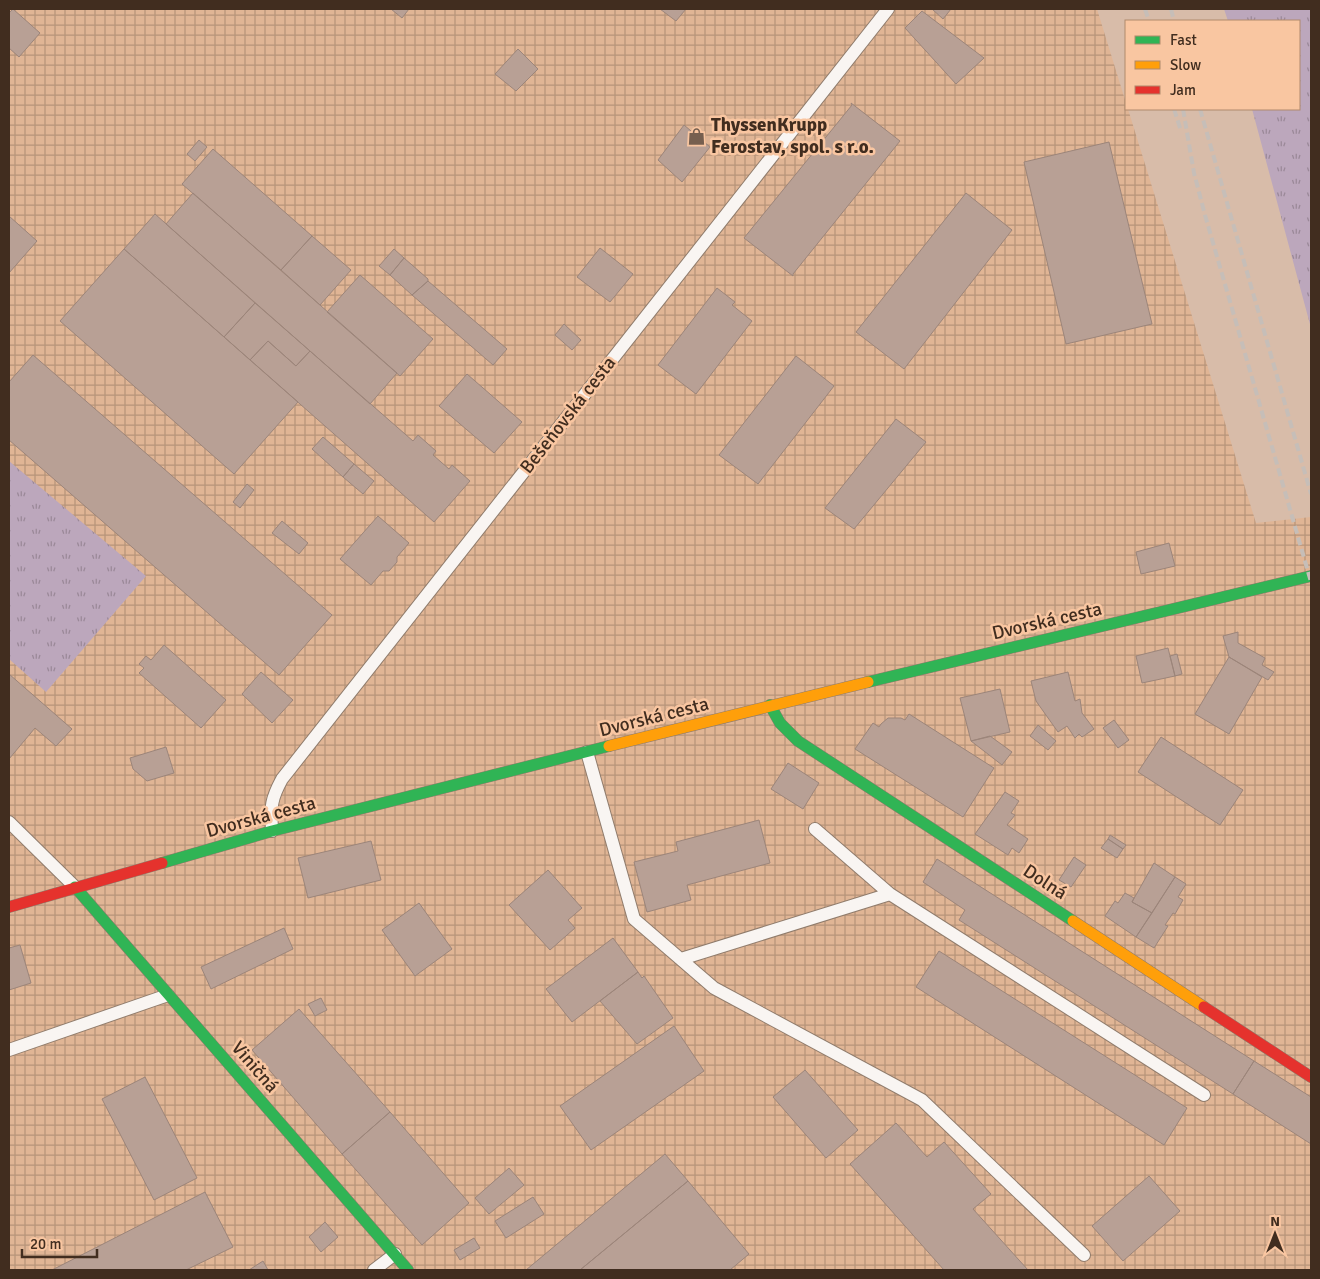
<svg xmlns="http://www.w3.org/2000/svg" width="1320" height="1279" viewBox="0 0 1320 1279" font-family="Signika,sans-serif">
<defs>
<pattern id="industrial-grid" width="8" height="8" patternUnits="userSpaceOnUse" patternTransform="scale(1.25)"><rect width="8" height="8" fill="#e0b595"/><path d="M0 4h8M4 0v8" fill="none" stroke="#b79479"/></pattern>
<pattern id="grass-tufts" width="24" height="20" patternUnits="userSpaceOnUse" patternTransform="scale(1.25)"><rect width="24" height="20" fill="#bca7bc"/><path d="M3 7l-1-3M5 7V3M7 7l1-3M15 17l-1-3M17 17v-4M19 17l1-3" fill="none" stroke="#9a8898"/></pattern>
</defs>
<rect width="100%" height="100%" fill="#d8bca9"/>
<path fill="url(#industrial-grid)" d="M9 9H1097L1126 103V109H1128L1256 523 1311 517V1270H9Z"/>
<path fill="url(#grass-tufts)" d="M1224 9H1311V328L1252 109H1299V21H1228Z
M9 461 146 576 46 692 9 659Z"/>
<path fill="#b8a095" stroke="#9c857a" d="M13 9 40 33 19 57 9 48V13Z
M391 9H409L402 18Z
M660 9H686L676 21Z
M932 9H951L943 19Z
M922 11 984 58 956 84 905 28Z
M518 49 538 69 516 91 495 74Z
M851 103 900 141 793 274V276L744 238 852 105Z
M684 125 710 147 682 182 658 160Z
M199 140 207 147 195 161 187 154Z
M1109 142 1152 324 1066 344 1024 162Z
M213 149 312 236 281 270 182 184Z
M193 193 397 373 370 404 166 224Z
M966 193 1012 230 904 369 856 332Z
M155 214 255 303 224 337 124 249Z
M9 216 37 241 9 273Z
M312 236 351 270 320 305 281 270Z
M600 248 633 274 610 302 577 277Z
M124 249 298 402 234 474 60 321Z
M394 249 404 258 390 275 379 266Z
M404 258 428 279V281L412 295 390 275Z
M360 275 433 339 400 376 327 312Z
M428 281 507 349 493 365 412 295Z
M717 288 735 302 732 305 752 321 696 394 658 365Z
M255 303 310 351 296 366 268 341 250 360 224 337Z
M564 324 581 340 572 350 555 335Z
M268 341 296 366 310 351 413 441 418 435 436 451 433 455 449 469 452 465 470 481 434 522 250 360Z
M33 355 332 615 279 675 9 440V382Z
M796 356 834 386 758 484 719 455Z
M467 374 522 422 494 453 439 406Z
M896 419 926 442 854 529 825 508Z
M323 437 354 464 343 477 312 449Z
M354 464 374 481 363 494 343 477Z
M247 484 254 490 240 508 233 502Z
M378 516 409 543 397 557V562L389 571H383L371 585 340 559Z
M282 521 308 543 299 554 272 533Z
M1169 543 1175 566 1141 574 1136 552Z
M1238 632V643L1265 658 1262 665 1274 672 1268 680 1229 657 1223 636Z
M164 645 226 700 201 728 139 673 144 668 139 664 146 656 151 660Z
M1168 648 1175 676 1142 683 1136 656Z
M1177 654 1182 674 1175 676 1170 656Z
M1229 657 1262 677 1229 734 1195 714Z
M261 672 293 700 272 723 242 694Z
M1068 672 1075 701 1080 699 1082 713 1094 729 1082 737 1079 734 1075 738 1067 726 1058 732 1036 701 1031 681Z
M9 674 72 729 56 746 35 728 9 759Z
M1000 689 1010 732 971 741 960 698Z
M909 714 994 768 963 817 855 749 873 723 879 727 881 724 888 718H901L905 720Z
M1114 720 1129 740 1118 748 1103 728Z
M1038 725 1056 741 1048 750 1030 736Z
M990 736 1012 752 1002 765 971 741Z
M1161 737 1243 790 1220 825 1138 772Z
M166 747 174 773 147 781 133 769 130 758Z
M788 763 819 783 803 809 771 789Z
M1005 792 1019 801 1011 813 1015 815 1007 825 1028 839 1019 853 1012 848 1008 855 975 834Z
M759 820 770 863 687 885 691 900 647 912 634 862 678 851 676 842Z
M1110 835 1126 845 1123 849 1108 839Z
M1108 839 1123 849 1117 858 1101 848Z
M371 841 381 880 308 898 298 858Z
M1074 857 1086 865 1071 887 1059 880Z
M937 859 1254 1061 1233 1094 959 920 965 910 923 882Z
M1154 863 1175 877 1152 913 1132 902Z
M548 870 582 908 568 920 575 928 550 950 509 905Z
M1175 877 1186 884 1178 897 1183 900 1175 914 1173 913 1165 925 1168 926 1154 948 1136 937Z
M1125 893 1134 898 1132 902 1152 913 1136 937 1105 916 1115 901 1118 903Z
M419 903 452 949 415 976 382 930Z
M284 928 293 949 211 989 201 967Z
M613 938 638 972 572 1022 546 989Z
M20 945 31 983 9 990V948Z
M939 951 1187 1108 1164 1145 916 987Z
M638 972 642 978 644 976 673 1018 637 1044 600 1001Z
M321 998 327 1010 315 1016 308 1004Z
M299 1009 390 1112 342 1154 252 1050Z
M674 1026 704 1071 591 1150 560 1106Z
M1254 1061 1311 1097V1144L1233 1094Z
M805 1070 858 1130 826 1158 773 1097Z
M145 1077 197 1178 154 1200 102 1099Z
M390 1112 469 1203 422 1245 342 1154Z
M896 1123 927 1157 944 1142 991 1194 973 1209 1028 1270H944L850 1164Z
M665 1154 688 1181 580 1270H526Z
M509 1168 524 1185 489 1214 475 1198Z
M1149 1176 1180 1211 1123 1261 1092 1226Z
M688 1181 749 1254 730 1270H580Z
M205 1192 233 1247 186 1270H52Z
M533 1197 544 1214 506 1238 495 1221Z
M325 1222 338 1237 321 1252 309 1237Z
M474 1238 480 1248 460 1260 454 1250Z
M263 1261 268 1270H249Z"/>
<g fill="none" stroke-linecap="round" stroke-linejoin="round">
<defs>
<path id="lane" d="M587 752 634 919 714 988 922 1100 1084 1255
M9 822 75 887
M815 829 890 894 1204 1095
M272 831C271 807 270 801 282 779L888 9
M681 959 890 894
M9 1050 168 995
M374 1270 395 1254"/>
<path id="fast" d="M868 682 1311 576
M770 705 780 723 798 741 1073 921
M162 863 272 831 609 746
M75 887 408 1270"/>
<path id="slow" d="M609 746 868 682
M1073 921 1204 1007"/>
<path id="jam" d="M9 907 162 863
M1204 1007 1311 1077"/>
</defs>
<use href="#lane" stroke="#907c6c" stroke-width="14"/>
<use href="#fast" stroke="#907c6c" stroke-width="12"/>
<use href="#slow" stroke="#907c6c" stroke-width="12"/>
<use href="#jam" stroke="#907c6c" stroke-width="12"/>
<use href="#lane" stroke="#f9f5f2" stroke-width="12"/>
<use href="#fast" stroke="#30b455" stroke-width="11"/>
<use href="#slow" stroke="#ff9f0a" stroke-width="11"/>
<use href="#jam" stroke="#e5322d" stroke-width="11"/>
<path stroke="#c6beb8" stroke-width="4" stroke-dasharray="8 4" stroke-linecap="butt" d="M1145 9 1149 21
M1171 9 1174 21
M1174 109 1181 131
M1183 109 1194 173 1205 215 1311 582
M1200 109 1311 494"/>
</g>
<defs>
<symbol id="shop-bare" viewBox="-9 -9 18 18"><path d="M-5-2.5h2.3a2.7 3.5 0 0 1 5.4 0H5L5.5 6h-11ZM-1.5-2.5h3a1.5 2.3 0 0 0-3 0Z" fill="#765f4f" stroke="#f9c6a1" stroke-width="2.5" paint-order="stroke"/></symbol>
</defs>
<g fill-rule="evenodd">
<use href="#shop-bare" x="684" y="124" width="25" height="25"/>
</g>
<g text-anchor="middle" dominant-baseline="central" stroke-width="5" stroke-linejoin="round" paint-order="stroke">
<g font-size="19" font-weight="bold" fill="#412d1f" stroke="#f9c6a1" text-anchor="start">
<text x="711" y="125">ThyssenKrupp<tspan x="711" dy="22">Ferostav, spol. s r.o.</tspan></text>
</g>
<g font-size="19" fill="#412d1f" stroke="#f9c6a1">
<text transform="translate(568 415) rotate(-52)">Bešeňovská cesta</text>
<text transform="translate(1047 621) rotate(-13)">Dvorská cesta</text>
<text transform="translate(654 717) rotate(-14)">Dvorská cesta</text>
<text transform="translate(261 817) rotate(-15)">Dvorská cesta</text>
<text transform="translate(1045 882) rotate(33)">Dolná</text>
<text transform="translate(255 1067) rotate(49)">Viničná</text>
</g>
</g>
<rect width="1320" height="1279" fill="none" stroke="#412d1f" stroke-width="20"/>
<rect x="1125" y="20" width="175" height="90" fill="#f9c6a1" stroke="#af896d"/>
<rect x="1135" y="36" width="25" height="8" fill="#30b455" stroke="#af896d"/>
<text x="1170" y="45" font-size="15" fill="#412d1f">Fast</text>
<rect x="1135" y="61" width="25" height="8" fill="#ff9f0a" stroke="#af896d"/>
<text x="1170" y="70" font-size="15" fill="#412d1f">Slow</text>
<rect x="1135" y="86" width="25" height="8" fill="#e5322d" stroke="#af896d"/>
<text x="1170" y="95" font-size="15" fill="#412d1f">Jam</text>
<g transform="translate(1275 1234)" stroke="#f9c6a1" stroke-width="4" paint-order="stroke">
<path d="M0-4L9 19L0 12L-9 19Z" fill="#412d1f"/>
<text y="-8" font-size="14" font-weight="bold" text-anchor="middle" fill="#412d1f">N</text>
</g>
<path d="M22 1249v8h75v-8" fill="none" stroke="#412d1f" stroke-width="2.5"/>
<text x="30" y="1249" font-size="15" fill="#412d1f" stroke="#f9c6a1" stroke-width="4" paint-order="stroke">20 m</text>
</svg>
